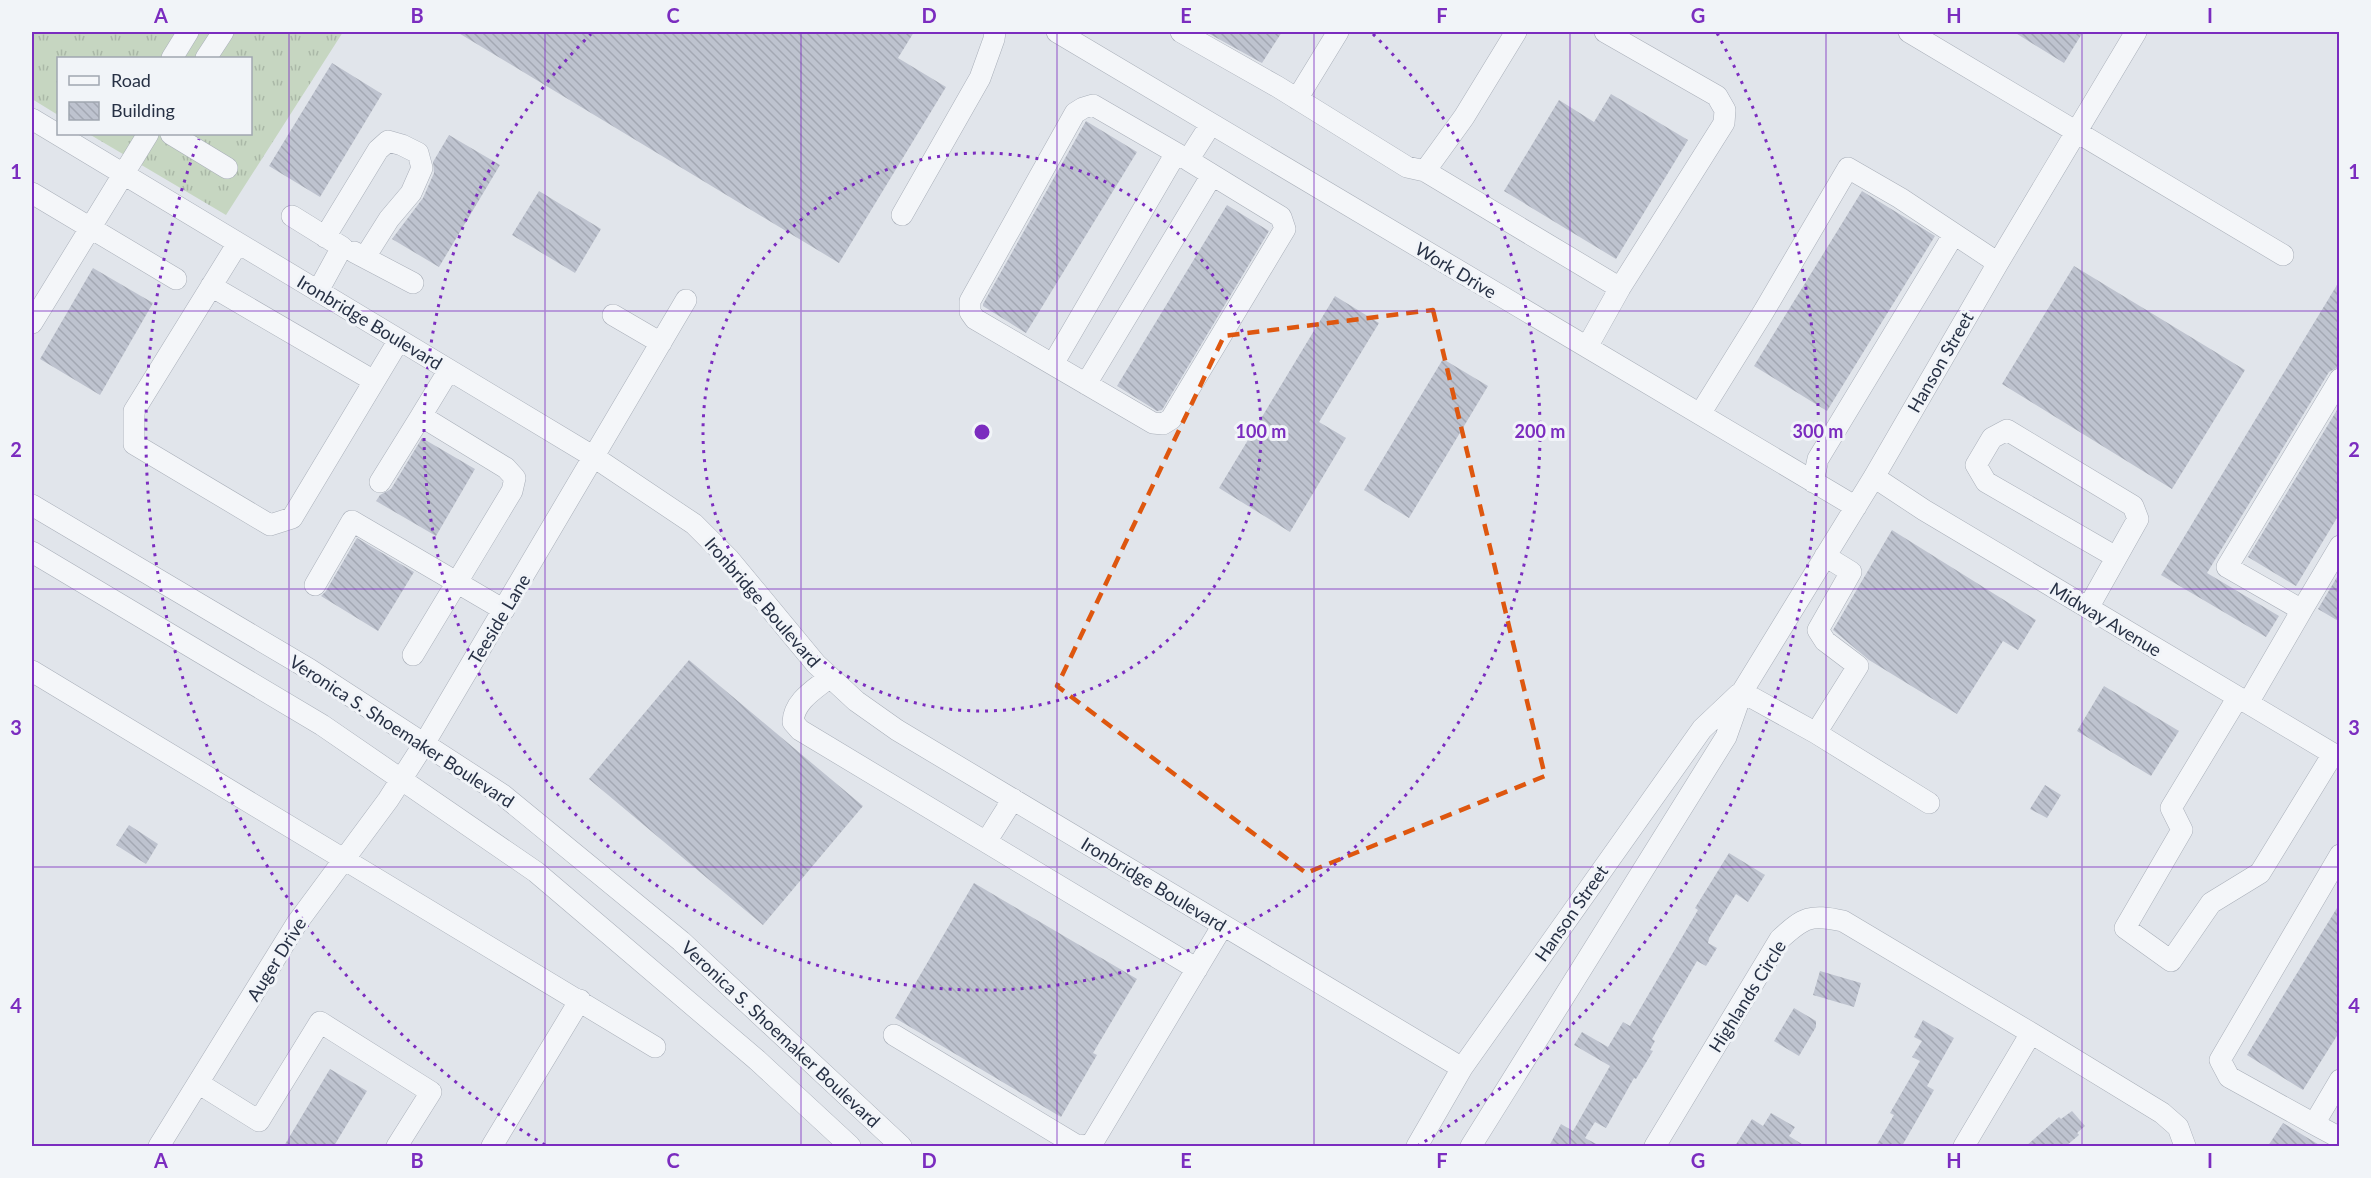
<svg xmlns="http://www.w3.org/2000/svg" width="2371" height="1178" viewBox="0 0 2371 1178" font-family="Lato,sans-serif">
<defs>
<pattern id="grass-tufts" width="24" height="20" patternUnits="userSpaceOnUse" patternTransform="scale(1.5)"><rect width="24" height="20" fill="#c6d6c1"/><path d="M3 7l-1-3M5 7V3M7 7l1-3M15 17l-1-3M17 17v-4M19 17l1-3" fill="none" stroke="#aab8a7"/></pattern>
<pattern id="building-back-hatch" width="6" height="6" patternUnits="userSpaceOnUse" patternTransform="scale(1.5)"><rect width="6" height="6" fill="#bec3cf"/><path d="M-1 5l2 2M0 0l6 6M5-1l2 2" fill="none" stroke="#a3a8b3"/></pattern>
</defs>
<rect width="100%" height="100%" fill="#e1e5eb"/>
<path fill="url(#grass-tufts)" d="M32 32H343L226 215 89 134H250V58H58V115L32 99Z"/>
<path fill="url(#building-back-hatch)" d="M457 32H914L898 58 946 87 839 263Z
M1206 32H1282L1262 63Z
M2014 32H2083L2064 63Z
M332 63 382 94 320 197 269 166Z
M1611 94 1688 140 1616 259 1504 191 1559 100 1594 122Z
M1086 121 1137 152 1026 333 983 306V304Z
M449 135 500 165 439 267 392 239 423 198 434 173 433 162Z
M539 191 601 229 575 273 512 235Z
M1862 191 1935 236 1827 411 1754 366Z
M1227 205 1269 231 1162 410 1157 411 1117 386Z
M2074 266 2245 370 2172 489 2002 384Z
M93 268 153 303 100 395 40 359Z
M2340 280V366L2329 372 2207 573 2279 616 2266 637 2161 575Z
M1335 296 1379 323 1319 422 1346 438 1290 532 1219 488Z
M1443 359 1488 386 1409 518 1364 490Z
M2340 405V513L2296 586 2248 557Z
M422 438 475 469 436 536 376 501 380 495 391 489Z
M1892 530 2036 620 2018 650 2003 641 1957 714 1869 660 1833 630Z
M357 538 414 572 378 631 321 596 326 591Z
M2340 572V622L2318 609Z
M689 660 863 806 763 925 589 779Z
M2104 686 2179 731 2151 776 2077 731Z
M2045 785 2061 795 2047 818 2030 809Z
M129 825 158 844 146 864 116 845Z
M1729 853 1765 875 1748 902 1736 894 1709 938 1708 943 1717 948 1706 966 1697 961 1652 1039 1655 1041 1650 1050 1653 1051 1636 1079 1634 1078 1606 1128 1595 1122 1585 1138 1600 1146H1549L1561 1124 1573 1131 1610 1066 1574 1045 1582 1032 1608 1047 1623 1022 1630 1026 1698 910 1695 908Z
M974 883 1137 979 1093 1053 1097 1055 1061 1117 895 1018Z
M2340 903V1031L2303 1090 2247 1055Z
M1820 971 1861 983 1854 1007 1813 995Z
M1794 1008 1816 1021V1027L1799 1056 1774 1041Z
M1923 1020 1954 1038 1927 1086 1934 1090 1902 1146H1876L1894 1115 1890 1113 1920 1061 1912 1057 1922 1041 1914 1037Z
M330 1069 367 1091 334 1146H284Z
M2072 1111 2085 1126 2077 1133 2079 1135 2066 1146H2026L2059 1117 2061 1119Z
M1771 1113 1795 1127 1789 1136 1805 1146H1735L1752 1119 1763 1126Z
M2283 1123 2321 1146H2268Z"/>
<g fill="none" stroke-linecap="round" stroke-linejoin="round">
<defs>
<path id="minor" d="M1057 32 1856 507
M1181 32 1278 87 1407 167 1425 171 1464 117 1516 32
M1909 32 2283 255
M172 58 188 32
M206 58 223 32
M1297 99 1338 32
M32 119 594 457 694 524 729 559 816 664 856 701 897 730 1462 1068
M171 134 227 168
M1188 160 1093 105 1083 108 1075 113 970 301V312L975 319 1153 423 1163 424 1171 419 1285 229 1281 217 1188 160 1211 124
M1425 171 1620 288
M32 193 176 279
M902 215 980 78 994 39 995 32
M292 216 342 247 318 291
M325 237 378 150 388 141 402 145 418 153 422 168 411 193 389 219 365 257
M238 243 134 411V444L270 525 292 518 399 340
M354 252 413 283
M211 286 374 381
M613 315 661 343
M32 323 148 134
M1587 347 1620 288 1724 123 1725 110 1717 96 1605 32
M1053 364 1176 153
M2340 379 2227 567 2302 610 2340 546
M1086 384 1212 175
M1700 414 1764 311 1848 168 1900 198 1998 263
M1874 477 1924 510 2340 758
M380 482 421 416
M1813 482 1818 459 1954 234
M32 505 309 669 503 795 681 941 901 1146
M32 552 322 725 536 872 757 1060 850 1146
M315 585 352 521 504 610
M2088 608 2138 519 2133 506 2007 430 1992 438 1976 465 1986 482 2116 557
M413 655 512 491 515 478 506 468 421 416 449 370
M32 671 655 1047
M830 677C814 690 794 701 793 722L800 730 1197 969
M1742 692 1816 733 1929 803
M2238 697 2171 808 2182 830 2125 928 2171 961 2211 903 2260 873 2333 754
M2248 703 2302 610
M1816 733 1858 666 1825 641 1818 630 1851 572 1825 556
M986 842 1013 799
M2031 1033 2162 1113 2178 1127 2185 1146
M894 1035 1076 1145 1086 1146 1093 1142 1223 925
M2340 1080 2314 1124 2340 1138
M198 1083 259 1121 320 1022 431 1092 397 1146
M2314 1124 2229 1077 2220 1060 2340 855
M159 1146 297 923 388 800 424 744 686 300
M492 1146 580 1000
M1417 1146 1462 1068 1702 729 1739 694
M1471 1146 1726 737 1742 692 1874 477 1998 263 2136 32
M1655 1146 1780 939C1804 917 1810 914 1843 921L2031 1033 1964 1146"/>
</defs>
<use href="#minor" stroke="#a9afb9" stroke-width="22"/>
<use href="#minor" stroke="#f4f6f9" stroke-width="21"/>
</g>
<path fill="none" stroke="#de570f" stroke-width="4.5" stroke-dasharray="12 8" stroke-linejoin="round" d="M1433 310 1545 776 1306 873 1057 686 1224 336Z"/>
<path fill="none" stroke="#7b2cbf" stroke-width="1.5" stroke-opacity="0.55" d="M289 32V1146M545 32V1146M801 32V1146M1057 32V1146M1314 32V1146M1570 32V1146M1826 32V1146M2082 32V1146M32 311H2340M32 589H2340M32 867H2340"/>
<g fill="none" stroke="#7b2cbf" stroke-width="3" stroke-dasharray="3 6">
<circle cx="982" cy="432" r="279"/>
<path d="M1373 34A558 558 0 1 1 591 34"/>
<path d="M545 1145A836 836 0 0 1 199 139M1717 33A836 836 0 0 1 1419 1145"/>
</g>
<g text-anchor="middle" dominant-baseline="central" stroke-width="6" stroke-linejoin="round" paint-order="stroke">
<g font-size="18" fill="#273145" stroke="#f1f4f8">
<text transform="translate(1456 270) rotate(31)">Work Drive</text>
<text transform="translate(370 322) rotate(31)">Ironbridge Boulevard</text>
<text transform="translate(1940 362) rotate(-60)">Hanson Street</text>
<text transform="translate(763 602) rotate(49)">Ironbridge Boulevard</text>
<text transform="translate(499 619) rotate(-59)">Teeside Lane</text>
<text transform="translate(2106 619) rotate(31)">Midway Avenue</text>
<text transform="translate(402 731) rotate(33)">Veronica S. Shoemaker Boulevard</text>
<text transform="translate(1154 884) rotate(31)">Ironbridge Boulevard</text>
<text transform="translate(1571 913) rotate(-55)">Hanson Street</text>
<text transform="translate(276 959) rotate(-58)">Auger Drive</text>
<text transform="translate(1747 996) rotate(-58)">Highlands Circle</text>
<text transform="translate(781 1034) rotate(43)">Veronica S. Shoemaker Boulevard</text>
</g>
</g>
<circle cx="982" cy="432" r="9" fill="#7b2cbf" stroke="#f1f4f8" stroke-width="3"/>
<g font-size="18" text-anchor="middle" font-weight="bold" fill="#7b2cbf" stroke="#f1f4f8" stroke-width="6" stroke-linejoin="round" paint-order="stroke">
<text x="1261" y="438">100 m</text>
<text x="1540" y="438">200 m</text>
<text x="1818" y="438">300 m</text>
</g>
<rect width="2371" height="1178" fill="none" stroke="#f1f4f8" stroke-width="66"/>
<rect x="57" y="57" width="195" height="78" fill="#f1f4f8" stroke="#a0a6b0" stroke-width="1.5"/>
<rect x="69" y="76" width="30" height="9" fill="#f4f6f9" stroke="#a0a6b0" stroke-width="1.5"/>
<text x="111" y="87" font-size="18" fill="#273145">Road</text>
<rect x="69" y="102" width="30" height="18" fill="url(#building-back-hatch)" stroke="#a0a6b0" stroke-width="1.5"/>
<text x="111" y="117" font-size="18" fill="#273145">Building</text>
<rect x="33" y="33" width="2305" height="1112" fill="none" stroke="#7b2cbf" stroke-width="2"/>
<g font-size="20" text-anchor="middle" font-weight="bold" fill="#7b2cbf">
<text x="161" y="23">A</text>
<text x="417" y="23">B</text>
<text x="673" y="23">C</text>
<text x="929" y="23">D</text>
<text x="1186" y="23">E</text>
<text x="1442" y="23">F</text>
<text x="1698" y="23">G</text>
<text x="1954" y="23">H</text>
<text x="2210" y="23">I</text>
<text x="16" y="179">1</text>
<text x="2354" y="179">1</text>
<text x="16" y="457">2</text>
<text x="2354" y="457">2</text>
<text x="16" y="735">3</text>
<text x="2354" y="735">3</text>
<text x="16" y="1013">4</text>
<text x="2354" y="1013">4</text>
<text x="161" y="1168">A</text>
<text x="417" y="1168">B</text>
<text x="673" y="1168">C</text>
<text x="929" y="1168">D</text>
<text x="1186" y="1168">E</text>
<text x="1442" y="1168">F</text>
<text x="1698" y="1168">G</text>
<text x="1954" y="1168">H</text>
<text x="2210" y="1168">I</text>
</g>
</svg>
